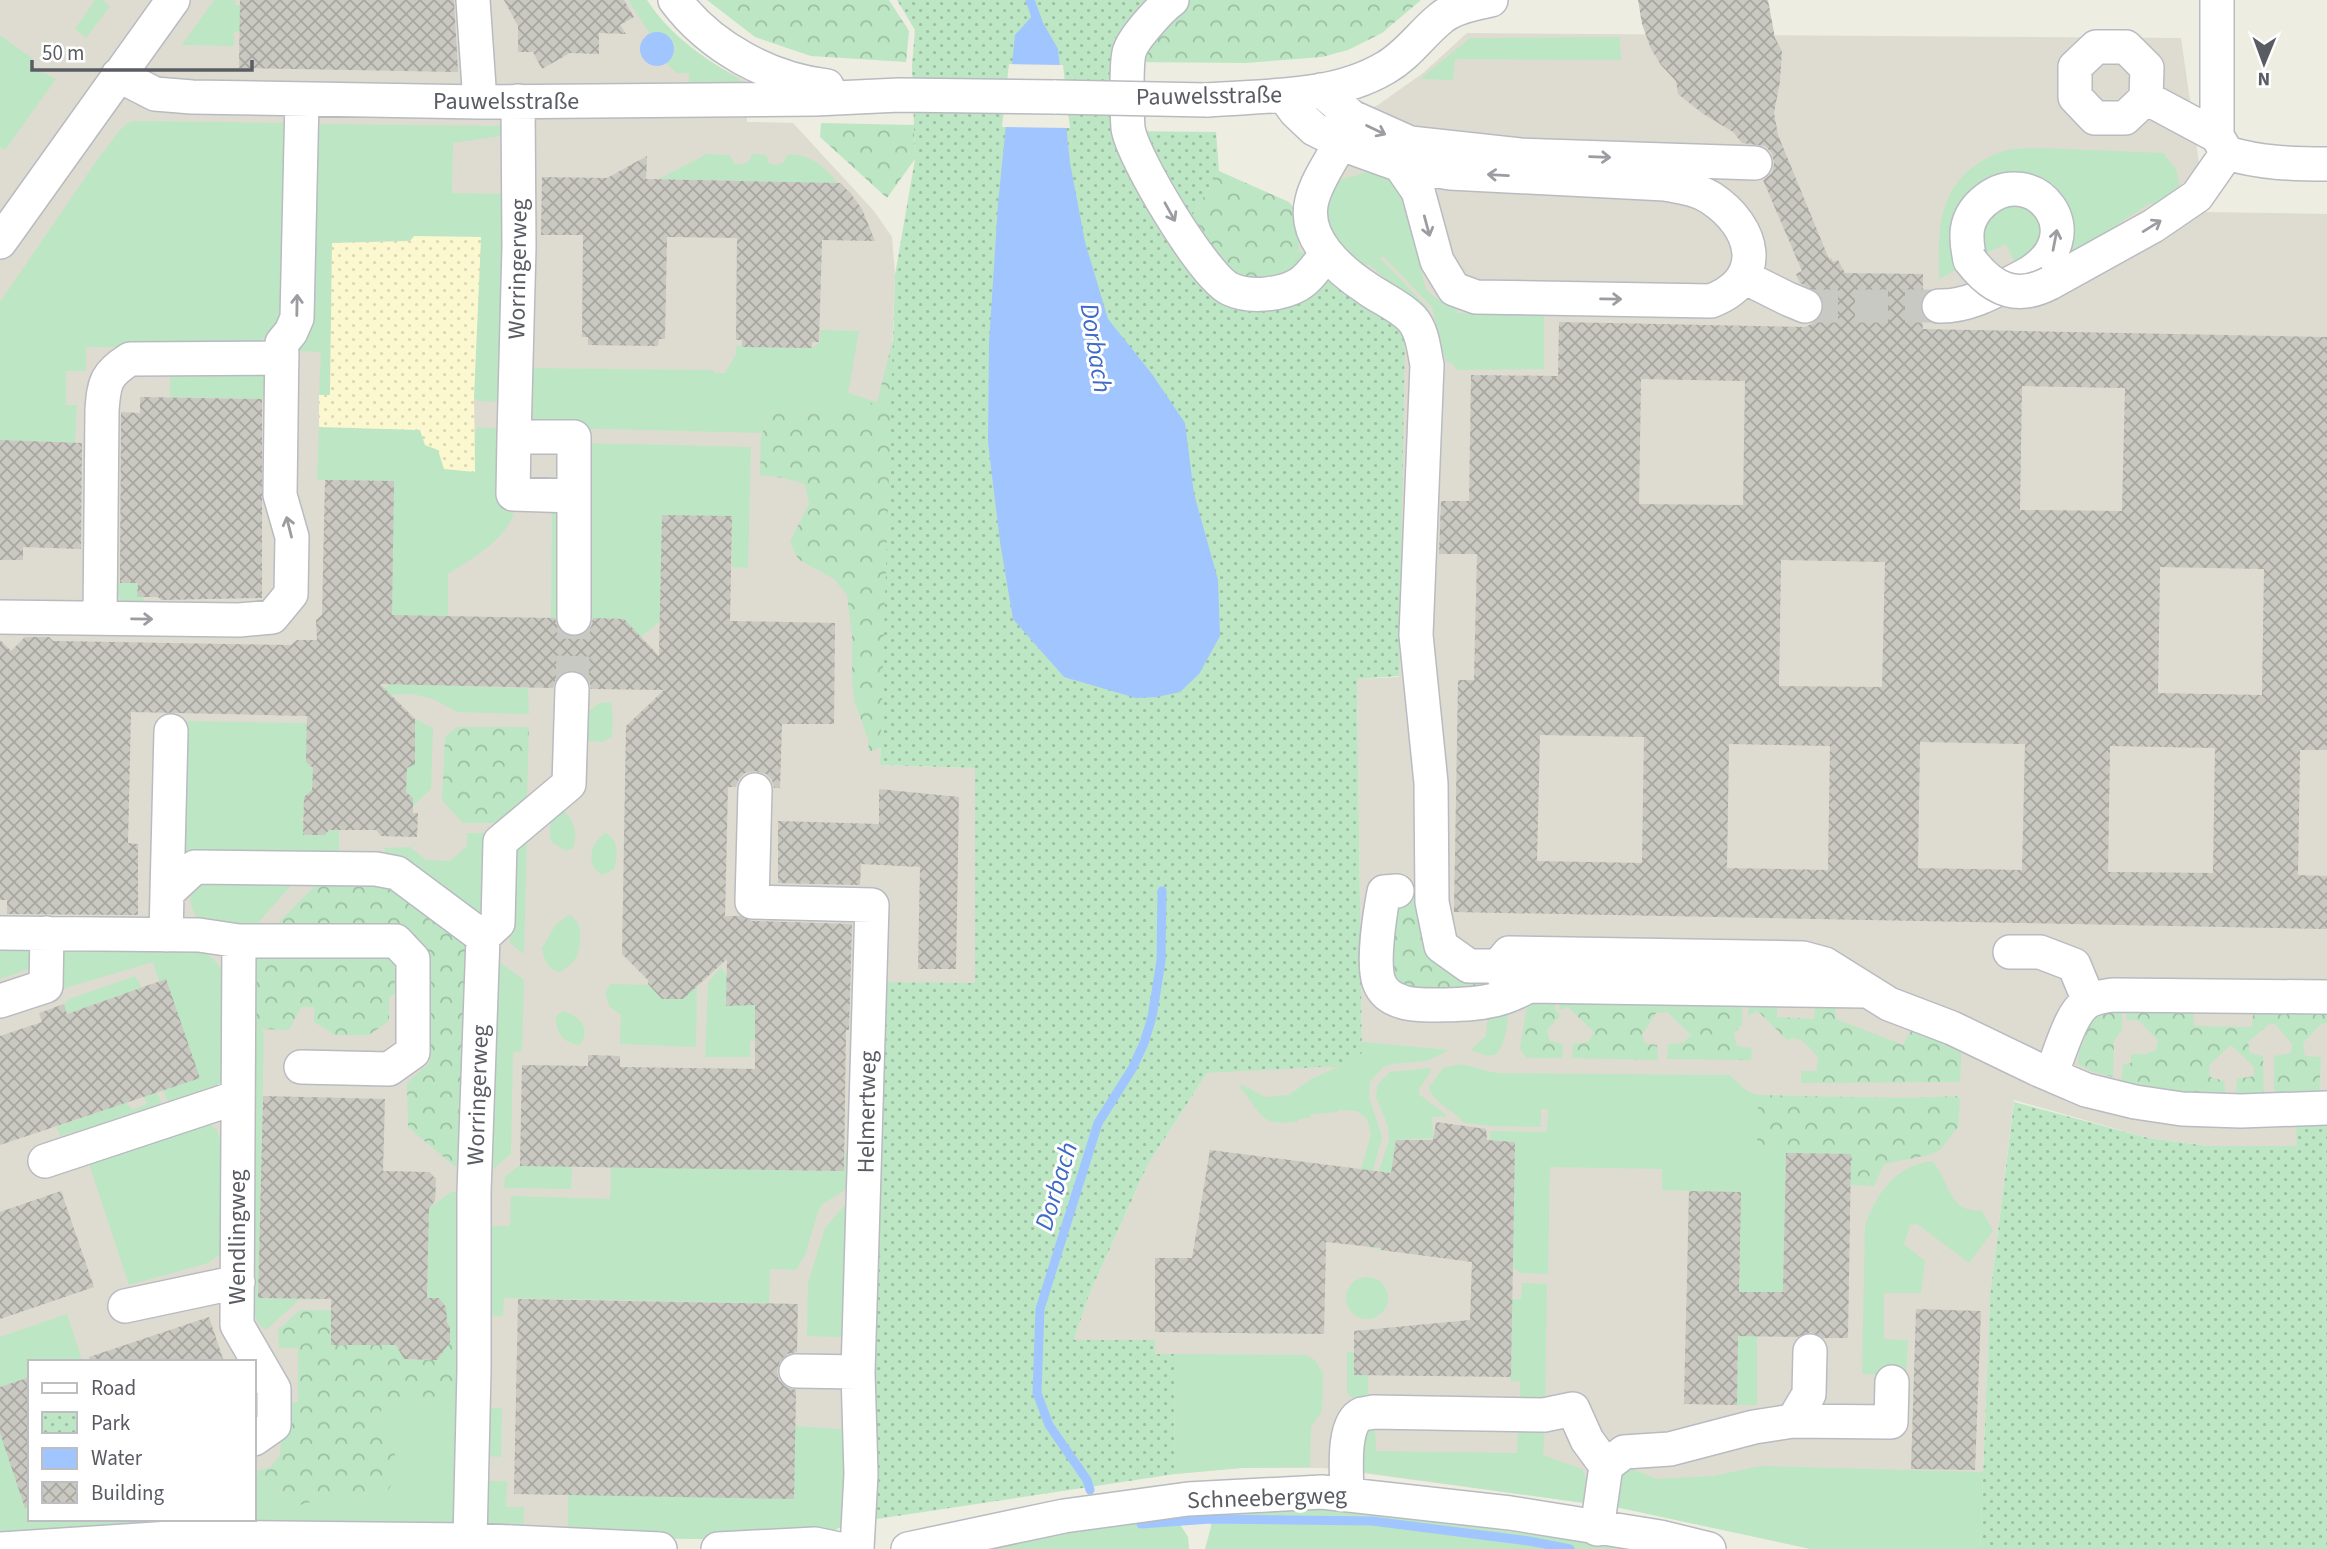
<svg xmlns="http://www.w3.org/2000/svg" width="2327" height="1549" viewBox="0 0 2327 1549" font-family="'Source Sans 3',sans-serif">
<defs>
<pattern id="forest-crowns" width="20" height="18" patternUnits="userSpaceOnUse" patternTransform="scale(1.75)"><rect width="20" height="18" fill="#bde6c4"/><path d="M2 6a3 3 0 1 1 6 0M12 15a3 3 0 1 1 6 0" fill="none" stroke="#9dbea3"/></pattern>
<pattern id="sand-dots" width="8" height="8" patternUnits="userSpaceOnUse" patternTransform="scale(1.75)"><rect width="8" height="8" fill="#fbf8cf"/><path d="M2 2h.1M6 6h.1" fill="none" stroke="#d9d7b4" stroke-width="1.8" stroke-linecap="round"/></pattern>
<pattern id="park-dots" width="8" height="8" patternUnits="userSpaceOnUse" patternTransform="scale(1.75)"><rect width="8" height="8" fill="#bde6c4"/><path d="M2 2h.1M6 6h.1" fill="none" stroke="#9dbea3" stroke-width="1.8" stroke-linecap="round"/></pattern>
<pattern id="building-cross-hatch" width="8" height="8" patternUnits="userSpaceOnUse" patternTransform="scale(1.75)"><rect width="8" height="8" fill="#cac9c1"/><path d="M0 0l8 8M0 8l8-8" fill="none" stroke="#a7a6a0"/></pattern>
</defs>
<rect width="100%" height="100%" fill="#edede1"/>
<path fill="#dedcd0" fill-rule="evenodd" d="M0 0H638L689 52 747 81V122L793 123 874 211 892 237 895 275 887 481 880 765 975 768V984L880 982 870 1520 802 1537 707 1539 481 1533 0 1527ZM30 1362H254V1519H30Z
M1467 33 2181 38 2206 212 2327 214V1119L2298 1146H2208L2148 1138 2014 1100 1990 1296 1980 1549H1811L1623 1508 1324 1468H1241L1175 1474 1174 1354H1155V1340H1074L1089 1295 1148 1164 1207 1073 1362 1053 1357 679 1399 677 1337 277 1299 250 1297 229 1339 122 1378 105 1423 73Z"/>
<path fill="#bde6c4" d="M95 0H102L110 6 86 38 75 29Z
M214 0H235V5H240V31L234 32V46L182 45Z
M628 0H647C671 37 707 60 744 82L689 83V73H677L666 63 673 56 674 44 656 32 650 34Z
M0 35 33 59 32 64 35 69 56 79 5 150 0 147Z
M1620 37 1621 60 1455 59 1453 80 1420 79 1470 38Z
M133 121 289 123 290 315 252 348 86 347V371H66V405H77L75 443 0 440V302L93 166 119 131 126 124Z
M320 124 506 126V135L453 143 452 193 510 194 505 402 478 401 474 397 481 238 332 243 330 395H319L321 352 297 351Z
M2041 148 2163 153 2177 171 2180 196 2168 205 2149 204 2115 226 2107 241 2060 264 2071 230 1996 177 1962 267 1939 279C1938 233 1937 190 1979 163 1987 158 1999 151 2009 150 2019 148 2031 148 2041 148Z
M707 154 730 155 734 163 742 165 750 160 752 154 766 155 769 163 776 165 784 162 787 155C812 152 829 171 840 186L827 183 659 179Z
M1368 172 1390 181 1401 192 1426 289C1435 299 1443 303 1456 307L1457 313H1518L1544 316V369L1456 370 1454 365 1446 361 1440 343 1432 307 1383 256 1380 258 1428 308 1432 326 1376 286 1385 279 1369 264 1359 269 1331 239 1323 218 1328 195 1342 179Z
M2009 197 2041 213V251L2016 265 2006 244 1982 255 1983 218Z
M820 330 859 331 848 393 877 402 829 410 770 411 762 433 523 427 524 368 713 370 715 373H725L736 354V346L812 348 820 342Z
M186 362 263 373 273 384 265 399 170 397V377Z
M319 427 420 430 438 450 475 472V432L478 427 505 429C508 450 516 486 515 506 513 536 471 559 448 574V616L391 621 394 481 317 480Z
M584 443 751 447 748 568 732 567V516L662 515 660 621 641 637 623 619 583 618Z
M552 506 566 507 564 618H551Z
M109 583H138V596L144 597V602H153L130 609 117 595H109Z
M390 684 528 688 529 714 457 712 433 699 412 694 384 695V689Z
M611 702 613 718 612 737 602 742 587 741 588 712 599 703Z
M415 719 433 728 431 789 413 806V798L406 792 407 768 415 763Z
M184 721 307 723 306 762 313 768 312 791 304 797 303 817 301 820 304 822 303 835H324L329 830H339V857L179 870Z
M562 809C575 822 578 830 573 848L566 851 553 843 550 839V815Z
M467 833H491L483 914H463L388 860 384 848 410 847 426 860 450 861 467 846Z
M605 833C619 838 618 856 614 869L602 875C585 864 590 844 605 833Z
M527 837 524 954 510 943V855Z
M197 880H296L255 926H224L199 920C188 906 188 894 197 880Z
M569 915C583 921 582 943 577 956 573 963 567 968 560 972 548 970 544 960 542 948L556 924Z
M58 944 197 946 212 958 223 970 230 1067 216 1088 170 1106 163 1090 166 980 159 981 153 962 62 989Z
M0 945 39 946 37 966 0 979Z
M499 962 524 980 522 1051 513 1052 511 1154 487 1174 489 973Z
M721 967 727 976 726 1005H755V1041H750V1057H705L708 983Z
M135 976 142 988 67 1014 64 1004 69 999Z
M611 984 697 986 696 1047 620 1044 621 1015 609 1006 605 992Z
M563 1011C579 1015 592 1029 580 1045 565 1045 554 1030 556 1016Z
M1508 1012C1508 1022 1505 1050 1494 1055 1487 1057 1477 1052 1471 1050L1486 1036 1488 1015Z
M247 1015 264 1033 258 1298 332 1299 299 1300 266 1330C255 1324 254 1312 251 1300Z
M1362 1042 1450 1050 1426 1061 1392 1064 1383 1067 1370 1082 1369 1097 1382 1137 1353 1245 1361 1169 1371 1134 1367 1119 1357 1111 1338 1110 1337 1112 1311 1114V1117L1298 1120 1297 1122C1289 1122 1280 1123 1273 1122 1257 1118 1251 1098 1240 1088L1241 1084 1265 1097 1289 1095 1311 1079 1340 1066Z
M1461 1064 1496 1073 1729 1075 1747 1091 1758 1095 1757 1150 1778 1147 1786 1153 1783 1292H1771L1770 1337 1757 1335V1405H1737L1741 1192 1662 1190V1169L1550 1167 1548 1274 1521 1273 1513 1268 1515 1142 1490 1140V1131L1547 1132 1548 1109H1541V1127L1492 1126 1464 1123C1455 1110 1432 1103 1429 1087L1443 1068Z
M1430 1068 1431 1071 1419 1089V1094L1445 1114 1446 1117H1432L1433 1138 1396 1140 1381 1250 1368 1247 1376 1180 1389 1140 1388 1126 1376 1097 1378 1084 1390 1072Z
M157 1092 163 1107 60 1136 56 1127 127 1102 132 1110 147 1104 144 1096Z
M206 1122 217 1129 228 1170 222 1253 208 1263 129 1285 88 1161Z
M859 1135C856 1150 858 1179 846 1189 837 1197 826 1199 819 1209L805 1255 796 1270 770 1269 769 1303 504 1298 503 1316 485 1315V1226H510L511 1196 610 1199 611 1166 844 1171 845 1154Z
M1932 1161C1945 1174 1948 1201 1965 1208 1971 1211 1977 1210 1982 1211L1993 1231 1969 1263 1917 1224 1910 1225 1904 1244 1925 1261 1921 1293H1884V1339L1908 1340 1906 1375 1862 1374 1865 1225C1877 1193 1896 1165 1932 1161Z
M520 1165 572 1166 571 1189 504 1188 505 1177Z
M464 1191 463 1328H450C444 1318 447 1308 439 1298H427L429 1208 451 1192Z
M855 1193 843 1337 807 1336 808 1283 825 1228Z
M1346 1298a21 21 0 1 1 42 0a21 21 0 1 1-42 0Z
M1522 1283 1547 1284 1545 1404 1520 1402V1381L1511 1382 1512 1299H1521Z
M67 1314 82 1360 75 1362H30V1377L0 1387V1337Z
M1347 1352H1354V1375H1368V1401L1356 1400 1347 1393Z
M1174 1354 1305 1355 1315 1360 1323 1374 1322 1411 1311 1427 1310 1467 1241 1468 1175 1474Z
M462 1398 460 1533 211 1526 207 1519H254V1472L300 1505 328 1497 386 1493 402 1470 381 1424 380 1413 384 1405 392 1401 416 1402Z
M482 1408H502L501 1457 481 1456Z
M795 1426 841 1429 854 1461 844 1525C826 1537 803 1535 782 1537 711 1542 639 1537 568 1535V1495Z
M1545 1426 1543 1455 1582 1469 1586 1479 1584 1503 1355 1471 1366 1428 1375 1427 1376 1451 1517 1453 1518 1427Z
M0 1433 30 1484V1519H171L159 1529 0 1540Z
M1761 1466 1983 1472 1980 1549H1811L1615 1507 1618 1476 1630 1468 1657 1479 1713 1476Z
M481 1481H507L506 1507H524L523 1533H481Z
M1338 1508 1637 1549H1205L1211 1527V1510Z
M1174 1515 1188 1537 1189 1549H987L1015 1542Z"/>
<path fill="url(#forest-crowns)" d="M707 0H889L909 31 906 62 811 56 755 37Z
M1185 0H1421L1382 33 1348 50 1322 57 1245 63 1133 62Z
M821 123 914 125 915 159 887 198 820 137Z
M1219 171 1289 202 1297 212 1299 250C1293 257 1286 270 1278 274 1236 295 1211 247 1190 219Z
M901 324 890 744 869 752 868 739 854 700 852 680V635L847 595 834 579 798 559 790 541 809 504 805 484 784 478 760 475 761 437 770 411 829 410 877 402 892 343Z
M457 727H529L527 801 505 823H463L442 800 445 737Z
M320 881H397L471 937 465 1166H454L408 1127 407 1083 430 1062V958L406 929 274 927Z
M1420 895 1428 949 1493 980 1494 988 1407 993 1386 972 1388 911 1403 896Z
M265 950 386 951 398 962V992L389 997V1021L369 1035H335L314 1022V1007H301L289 1030 261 1029 247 1015V961Z
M1555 992V1009L1560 1016 1547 1030 1550 1041 1563 1044 1562 1058H1527L1520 1049 1528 1000Z
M1560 993 1742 996V1025L1734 1033 1737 1046 1752 1048 1751 1060 1667 1059 1668 1044 1683 1043 1691 1035 1667 1012 1656 1013 1642 1035 1645 1043 1657 1045 1658 1060 1572 1058 1573 1044 1588 1042 1594 1032 1568 1007 1559 1010Z
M1749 996 1777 999V1017L1814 1019 1816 998H1834L1836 1019 1903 1045 1916 1021 1962 1042 1960 1082 1801 1083V1071H1817L1818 1057C1809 1048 1801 1033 1787 1040L1758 1011 1748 1016Z
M2127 1002 2193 1009 2194 1026 2252 1027 2254 1003 2327 1005V1023L2321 1024 2303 1043 2305 1056 2321 1057 2319 1095 2274 1097V1056L2291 1053 2292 1044 2276 1025 2270 1023 2248 1042 2250 1053 2263 1056 2264 1097H2236L2237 1079 2254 1076V1067L2231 1045 2209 1065 2210 1077 2224 1081 2226 1097 2172 1094 2121 1082 2123 1064 2131 1063V1054H2146L2156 1050 2158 1040 2139 1021 2126 1019Z
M2122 1003V1029L2114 1041 2113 1077 2093 1072 2078 1064 2079 1052 2089 1026 2104 1008Z
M1758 1095 1907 1098 1957 1096 1960 1099 1958 1127 1940 1150 1929 1155 1884 1164 1874 1186 1850 1185V1154L1786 1153 1778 1147 1757 1150Z
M300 1310H331V1345H396L404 1359 437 1360 450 1342V1328H463L462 1398 416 1402 392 1401 384 1405 380 1413 381 1424 402 1470 386 1493 328 1497 300 1505 255 1472 270 1467 280 1455 283 1403 298 1402V1348H279L278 1330Z"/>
<path fill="url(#sand-dots)" d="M414 236 481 237 474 397 475 472 444 469 438 450 425 445 420 430 319 427V395H330L332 243 410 241Z"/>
<path fill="url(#park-dots)" d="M897 0H1149L1116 131 1216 132 1219 171 1190 219C1211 247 1236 295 1278 274 1286 270 1293 257 1299 250L1337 277 1405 333 1399 676 1357 679 1362 1053 1340 1066 1207 1073 1148 1164 1089 1295 1074 1340H1155V1354H1174L1175 1474 870 1520 880 982 975 983V768L880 765 895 275 915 159 912 66 915 30Z
M2014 1102 2148 1138 2208 1146H2297L2296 1122 2327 1119V1549H1980L1990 1296Z"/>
<path fill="#a0c5ff" d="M1038 14 1058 49 1070 163 1085 242 1108 319 1152 374 1185 423 1194 494 1218 580 1220 636 1199 674 1180 692 1157 697 1136 698 1064 677 1013 619 1000 542 988 442 989 343 998 204 1015 35 1033 15Z
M640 49a17 17 0 1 1 34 0a17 17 0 1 1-34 0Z"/>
<path fill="#edede1" d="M1009 64 1063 65 1070 128 1002 127Z"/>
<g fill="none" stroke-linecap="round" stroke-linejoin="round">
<path stroke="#a0c5ff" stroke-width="9" d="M1030 0 1039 25
M1090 1490 1087 1480 1049 1425 1037 1393 1040 1309 1098 1123 1132 1069 1144 1043 1152 1017 1161 961 1162 891
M1141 1524 1210 1519 1372 1521 1529 1541 1570 1549"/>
</g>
<path fill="url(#building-cross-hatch)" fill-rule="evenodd" d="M240 0H454L458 72 239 68Z
M504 0H624L634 17 620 25 626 34 599 33V54L570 53 542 69 533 52H518V26Z
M1638 0H1768L1775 38 1782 51 1780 81 1774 113 1778 135 1829 259 1831 258 1833 262 1838 260 1845 273 1923 274V296L1920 306 1923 329 2327 337V750H2300L2298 875 2327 876V929L1454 912 1458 680H1474L1477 554H1439L1441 501H1469L1471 375 1558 376 1559 322 1805 327 1817 321 1823 313 1824 303 1821 295 1800 283 1796 274 1802 271 1763 180 1772 173 1774 163 1772 153 1765 146 1742 143 1733 132 1702 113 1678 94 1676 81 1661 65 1651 49 1642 24ZM1641 379 1745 381 1743 505 1639 504ZM2022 386 2125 388 2122 511 2020 510ZM1781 560 1885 562 1882 687 1779 686ZM2160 567 2264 569 2262 695 2158 693ZM1540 735 1644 737 1642 863 1537 861ZM1920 742 2025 744 2022 870 1918 868ZM1729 744 1830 746 1828 870 1727 868ZM2110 746 2215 748 2213 873 2108 872Z
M647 156 646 179 840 183 851 194 862 209 875 241 822 240 819 342H812V348L742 347V340H736L737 238 667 237 665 339H659L658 346 588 345V337H582L583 235H541L542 177 607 178Z
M140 397 262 399V598L161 600 158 597H137L138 583H120L121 412 140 413Z
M0 440 82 443 81 549 23 547V560H0Z
M325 480 394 481 392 615 555 618 558 628 565 635 573 637 584 634 591 627 593 618 624 619 659 656 662 515 732 516 730 621 835 623 834 724H782L780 788H774L772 780 766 774 755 771 745 773 739 779 736 787H728L725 916H740L752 921 852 924 849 1030H846L844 1171 520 1166 522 1065 588 1066V1055L620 1056V1067L755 1069V1005L726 1006 727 959 683 999H662L648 984V980L622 954 626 726 664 690 591 689 589 681 583 673 572 670 564 672 556 678 553 688 380 684 415 719V764L407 768 406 792 413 798V813H418L417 837 381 836 376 830H329L325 835H303L304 797 312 790 313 768 306 762 307 716 131 712 128 843 138 844V915L7 914V900H0V640L11 651 25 637H49L53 641 291 645 297 640H317L316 620 322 615Z
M879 789 959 797 956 969H918L920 867 861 864 860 885 778 883V821L879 824Z
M166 979 200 1078 0 1145V1036L42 1022 39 1013 64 1004 67 1014Z
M263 1096 385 1099 383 1171 429 1172 436 1179 435 1201 429 1208 427 1298H439L446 1307 447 1322 450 1328V1342L437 1360 404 1359 396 1345H331V1299L258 1298Z
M1436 1122 1486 1129 1487 1140 1515 1142 1511 1377 1354 1375V1331L1470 1320 1472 1262 1381 1250V1248L1326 1242 1324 1334 1155 1332V1258H1192L1210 1150 1391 1173 1396 1140H1433Z
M1786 1153 1851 1154 1848 1338H1823L1811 1332 1797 1337 1738 1336 1737 1405 1684 1404 1689 1191 1741 1192 1739 1292H1783Z
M61 1191 94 1287 0 1319V1212Z
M518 1299 798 1304 797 1352 787 1354 780 1361 777 1371 779 1380 786 1387 796 1390 794 1499 514 1494Z
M1916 1309 1981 1311 1975 1470 1911 1469Z
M209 1317 224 1362H90L89 1357Z
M30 1377V1508H25L0 1433V1387Z"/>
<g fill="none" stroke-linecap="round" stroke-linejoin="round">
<path stroke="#c8c9c2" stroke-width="33" stroke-dasharray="33 17" stroke-linecap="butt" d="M1805 306H1939
M572 689 574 618"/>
<defs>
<path id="minor" d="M473 0 480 102
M675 0C710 47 769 79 827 86
M1172 0C1161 8 1132 39 1129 53 1126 66 1127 114 1128 128 1132 157 1204 277 1230 289 1249 298 1280 295 1298 285 1309 279 1318 264 1327 254
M2217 0V136L2227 153C2260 163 2292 164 2327 164
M118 75 155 94 192 97 480 102 815 99 899 95 1056 97
M1321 90 1352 117 1410 143 1520 155 1755 163
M1284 96 1296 112 1314 129 1350 147 1400 165 1450 173 1665 184C1681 187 1697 189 1711 198 1755 227 1768 279 1711 301L1476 297 1454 289 1437 261 1418 191 1400 165
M2146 98 2147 68 2126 47H2096L2075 67V97L2095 118H2125L2146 98 2217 136
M1207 100C1266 95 1332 99 1385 68 1408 55 1421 34 1441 18 1454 7 1474 4 1491 0
M518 101 519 247 514 437H574V618
M1341 142C1331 161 1317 180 1312 200 1302 238 1339 270 1368 289 1382 299 1400 306 1412 319 1423 331 1424 351 1427 365L1416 635 1431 783 1432 902 1441 946 1469 966H1498L1509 953 1803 958 1825 964 1889 1004 1952 1028 2037 1069 2086 1090 2135 1102 2182 1109 2241 1111 2327 1108
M0 242 173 0
M1744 277 1788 299 1805 306
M2050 283 2153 226 2197 196 2227 153
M1939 306C1969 307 1997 290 2024 276 2098 236 2032 158 1983 202 1964 219 1965 237 1970 260
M514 437 513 494 574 496
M0 617 239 620 272 617 291 594 292 537 280 495 282 343 291 332 297 318 302 99
M100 618 102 410C104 382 106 374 130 359L282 358
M755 790 752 902 872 905 858 1372 861 1474 857 1549
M1397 891 1384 892C1380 913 1372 963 1379 982 1383 993 1392 999 1403 1002 1417 1007 1473 1005 1489 1001 1503 999 1516 993 1529 986
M167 893 171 731
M0 933 199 935 239 941 237 1325 274 1389V1425L254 1439
M166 935 167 893 195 867 376 869 397 873 483 937
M239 941H396L413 959V1052L389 1069 301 1067
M2010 952H2040L2074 965 2089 1001
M1498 966 1507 982 1529 986 1865 991
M0 1001 46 986 47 933
M2051 1074C2061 1053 2070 1009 2091 1000 2098 997 2106 996 2113 995L2327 997
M45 1161 238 1097
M125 1306 238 1282
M796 1371 858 1372
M1793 1421 1891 1422 1892 1382
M1347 1495C1347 1476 1341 1423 1362 1414 1366 1413 1370 1413 1373 1412L1544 1415 1573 1409 1587 1440 1606 1466
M1597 1529 1606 1466 1624 1452 1670 1449 1754 1427 1793 1421 1809 1394 1810 1351
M470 1540 474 1371V1192L483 937 498 923 500 842 569 784 572 689
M1 1549 186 1537 470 1540 660 1549
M718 1549 815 1544 839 1549
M908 1549 1064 1516 1188 1499 1322 1492 1510 1513 1660 1537 1709 1549"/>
</defs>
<use href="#minor" stroke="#b9bbc1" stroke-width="36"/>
<use href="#minor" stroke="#fff" stroke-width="33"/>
<defs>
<path id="minor-bridge" d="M1056 97 1207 100
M1970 260C1992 289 2016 301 2050 283"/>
</defs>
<use href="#minor-bridge" stroke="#b9bbc1" stroke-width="36" stroke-linecap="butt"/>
<use href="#minor-bridge" stroke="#fff" stroke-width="33"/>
</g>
<defs><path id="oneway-shaft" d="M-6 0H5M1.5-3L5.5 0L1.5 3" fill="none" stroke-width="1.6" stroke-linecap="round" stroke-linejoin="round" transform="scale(1.75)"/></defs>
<g stroke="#9c9da1">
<use href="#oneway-shaft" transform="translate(1376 130) rotate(26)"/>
<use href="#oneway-shaft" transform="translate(1600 157) rotate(2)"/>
<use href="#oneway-shaft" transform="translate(1498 175) rotate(-177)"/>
<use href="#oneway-shaft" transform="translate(1170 212) rotate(61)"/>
<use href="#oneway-shaft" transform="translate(1427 226) rotate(75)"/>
<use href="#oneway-shaft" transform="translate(2152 226) rotate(-32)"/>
<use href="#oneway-shaft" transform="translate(2055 240) rotate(-79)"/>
<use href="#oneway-shaft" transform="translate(1611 299) rotate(1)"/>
<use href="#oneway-shaft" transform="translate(297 305) rotate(-89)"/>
<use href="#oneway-shaft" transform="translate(289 527) rotate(-104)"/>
<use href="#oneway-shaft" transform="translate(142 619) rotate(1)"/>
</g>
<g text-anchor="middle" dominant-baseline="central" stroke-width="6" stroke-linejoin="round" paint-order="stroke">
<g font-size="24" fill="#5a5c63" stroke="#fff">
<text transform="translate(1209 96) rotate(-1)">Pauwelsstraße</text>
<text x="506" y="101">Pauwelsstraße</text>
<text transform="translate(518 269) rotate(-89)">Worringerweg</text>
<text transform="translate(478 1095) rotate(-88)">Worringerweg</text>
<text transform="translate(867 1112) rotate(-89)">Helmertweg</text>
<text transform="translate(237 1237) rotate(-90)">Wendlingweg</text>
<text transform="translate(1267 1498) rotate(-2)">Schneebergweg</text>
</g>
<g font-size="26" font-style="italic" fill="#3f6ac6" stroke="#fff">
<text transform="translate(1096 348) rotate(81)">Dorbach</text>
<text transform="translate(1056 1186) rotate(-73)">Dorbach</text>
</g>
</g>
<rect x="28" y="1360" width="228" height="161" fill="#ffffff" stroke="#bdbec1" stroke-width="2"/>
<rect x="42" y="1383" width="35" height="10" fill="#ffffff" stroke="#bdbec1" stroke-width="2"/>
<text x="91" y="1395" font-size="21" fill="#5a5c63">Road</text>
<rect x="42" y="1412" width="35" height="21" fill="url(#park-dots)" stroke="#bdbec1" stroke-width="2"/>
<text x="91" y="1430" font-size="21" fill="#5a5c63">Park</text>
<rect x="42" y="1448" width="35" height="21" fill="#a0c5ff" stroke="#bdbec1" stroke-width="2"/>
<text x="91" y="1465" font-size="21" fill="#5a5c63">Water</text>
<rect x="42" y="1482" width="35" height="21" fill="url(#building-cross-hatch)" stroke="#bdbec1" stroke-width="2"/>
<text x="91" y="1500" font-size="21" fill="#5a5c63">Building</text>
<g transform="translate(2264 63) rotate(181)" stroke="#ffffff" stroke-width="5" paint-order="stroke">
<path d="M0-5L12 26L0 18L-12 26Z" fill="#5a5c63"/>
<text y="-10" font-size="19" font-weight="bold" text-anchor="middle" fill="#5a5c63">N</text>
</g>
<path d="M32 60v10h220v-10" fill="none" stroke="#5a5c63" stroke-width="3.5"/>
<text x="42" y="60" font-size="21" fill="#5a5c63" stroke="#ffffff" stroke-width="5" paint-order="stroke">50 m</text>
</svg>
